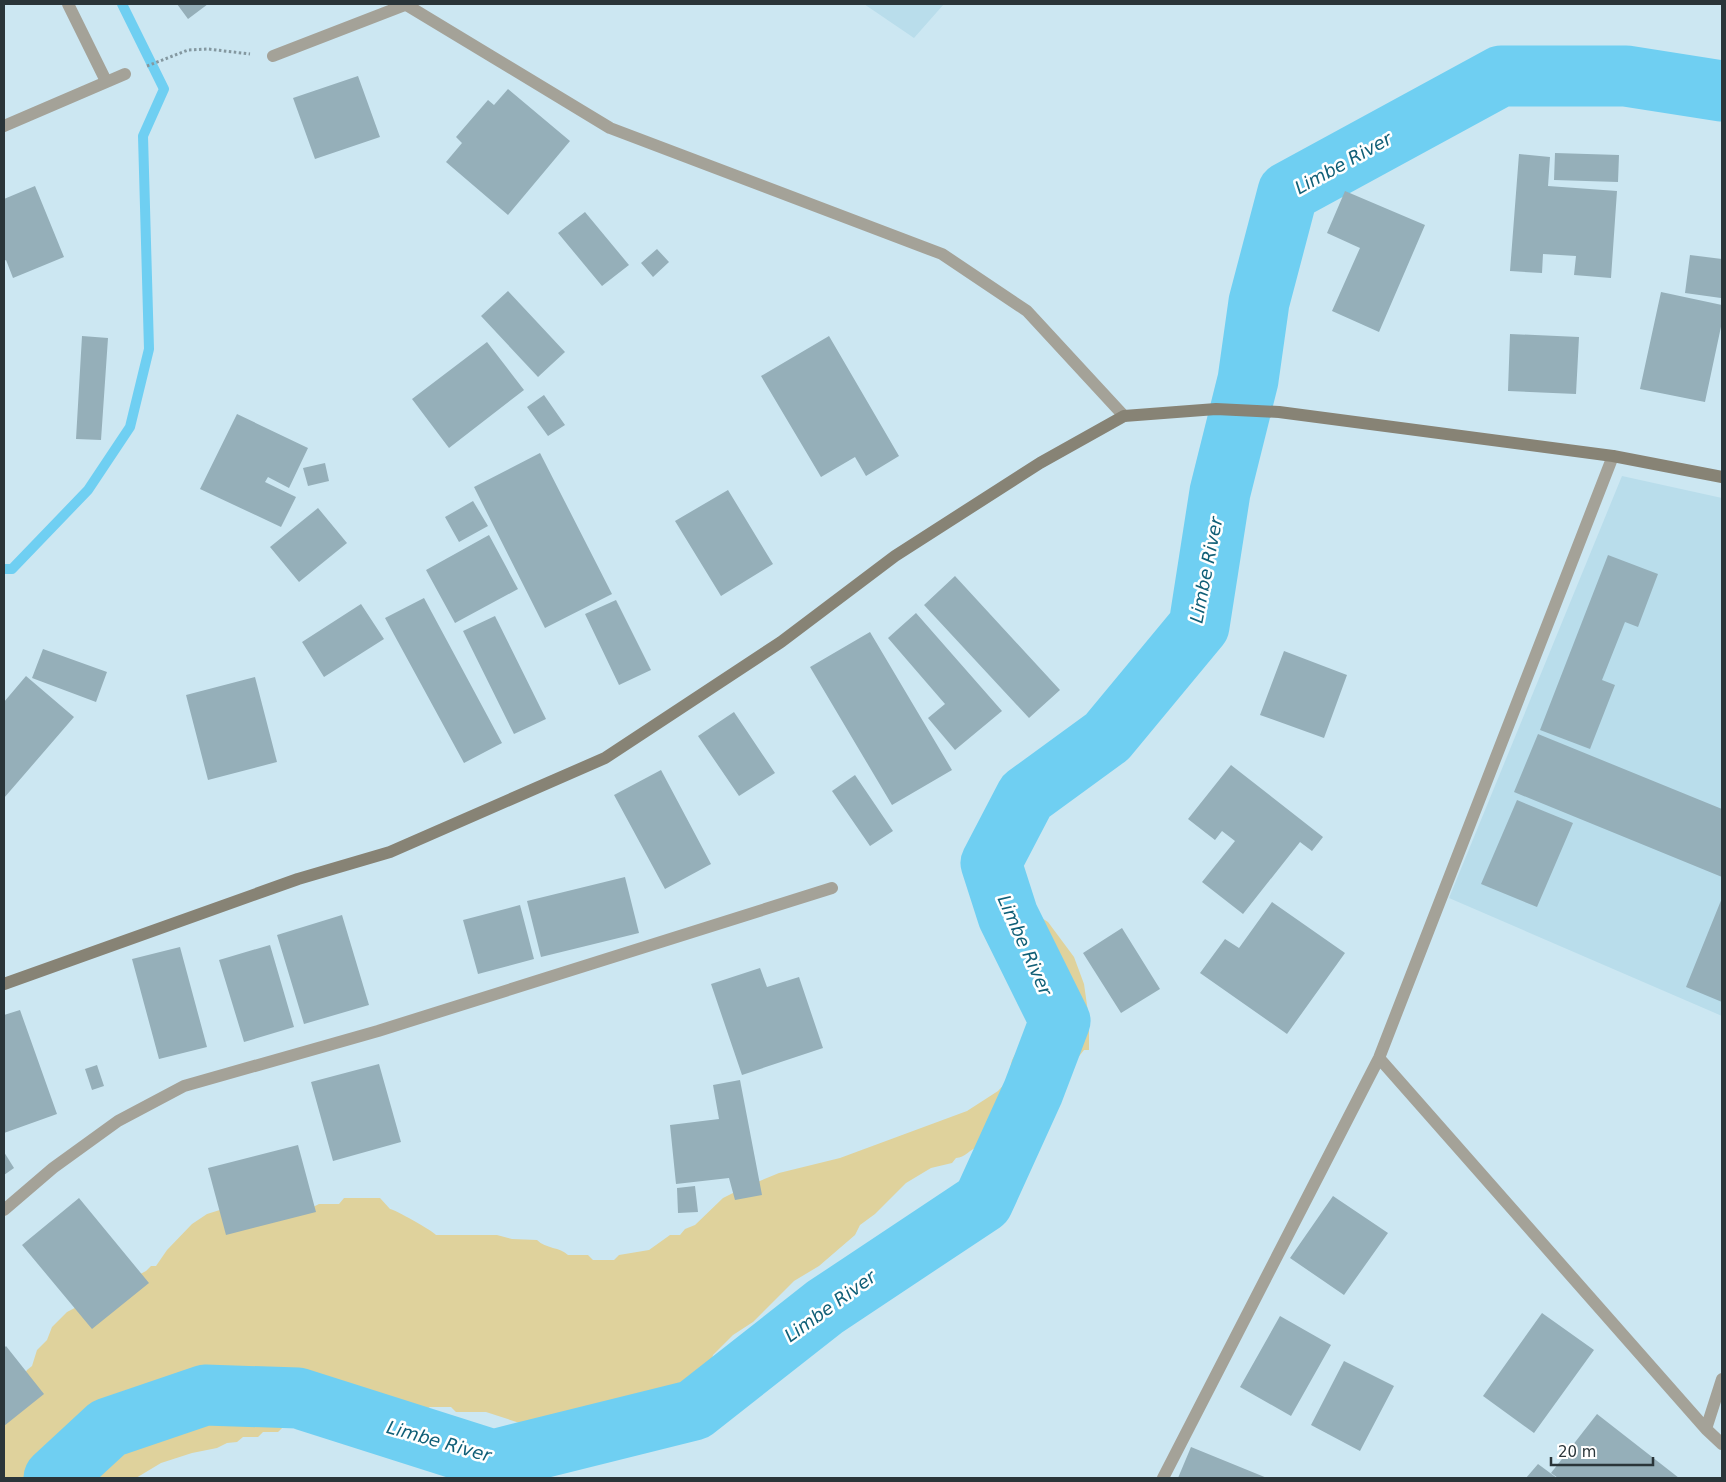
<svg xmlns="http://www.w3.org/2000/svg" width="1726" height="1482" viewBox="0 0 1726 1482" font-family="'DejaVu Sans',sans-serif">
<rect width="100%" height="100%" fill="#cce7f2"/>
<path fill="#b9ddeb" d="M864 4H944L914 38Z
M1622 476 1722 498V1016L1449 898Z"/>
<path fill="#dfd29c" d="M1023 906 1048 922 1074 957 1084 984 1089 1019V1050H1084L1068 1070 1063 1091 1058 1096 1054 1111 1028 1132C1018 1132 1011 1140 1001 1142 993 1144 986 1146 978 1147 970 1149 965 1158 956 1158L952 1163 931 1168 906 1183 875 1214 860 1225 855 1235 819 1266 794 1281 753 1322 733 1335 713 1355 710 1366 690 1386H685L670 1402 634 1427 603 1437H563L486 1412H456L451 1407H430L421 1412H375L370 1417H349L339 1422 304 1427H283L278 1432H263L258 1437H243L237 1442 227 1443 217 1448 192 1453 161 1463 136 1478H4V1409L27 1370 32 1366 37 1350 47 1340 52 1327 67 1312 146 1271 151 1266H156L167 1250 192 1224 207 1214 223 1209H309L319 1204H339L344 1198H380L390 1209C394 1209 433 1231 436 1235H497L512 1239 537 1240C546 1249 560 1247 568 1255H588L593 1260H614L619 1255 649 1250 670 1235H680L685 1229 695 1225 723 1198 743 1188 779 1173 840 1158 967 1111 998 1091 1007 1081 1012 1060 1023 1040 1028 1019V994L1023 988V978C1015 970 1003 959 1003 947L998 942V922Z"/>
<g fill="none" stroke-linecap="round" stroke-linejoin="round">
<path stroke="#6fcff2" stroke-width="10" d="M4 569H12L88 490 130 427 149 349 143 136 164 89 122 4"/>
<path stroke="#6fcff2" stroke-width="61" d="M54 1478 108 1428 205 1395 298 1398 493 1460 694 1410 825 1307 983 1202 1033 1092 1060 1021 1008 916 991 863 1026 796 1107 737 1199 626 1220 492 1248 380 1259 302 1288 192 1501 76H1626L1722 91"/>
</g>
<path fill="#95afb9" d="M177 4H208L188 19Z
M358 76 380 137 315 159 293 98Z
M508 89 570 141 508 215 446 162 462 143 456 137 488 100 494 105Z
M1555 153 1619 155 1618 182 1554 180Z
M1519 154 1550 157 1548 186 1617 191 1611 278 1574 275 1576 256 1543 254 1542 273 1510 271Z
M35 186 64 257 13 278 6 260 4 261V199Z
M1345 191 1425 225 1379 332 1332 311 1360 248 1327 233Z
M585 212 629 265 602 286 558 233Z
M657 249 669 262 653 277 641 263Z
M1690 255 1722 259 1721 298 1685 293Z
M508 291 565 352 538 377 481 316Z
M1661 292 1722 305V322L1705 402 1640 389Z
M1510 334 1579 337 1576 394 1508 391Z
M82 336 108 338 101 440 76 439Z
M829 336 899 456 866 476 855 457 821 477 761 376Z
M487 342 524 390 449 448 412 399Z
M544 395 565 425 548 436 527 407Z
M237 414 308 448 289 488 268 477 265 482 296 497 281 527 200 489Z
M540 453 612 594 545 628 474 487Z
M325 463 329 481 308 486 303 468Z
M728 490 773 564 721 596 675 521Z
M473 501 488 526 459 542 445 517Z
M318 508 347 543 299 582 270 547Z
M489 535 518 589 455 623 426 570Z
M1608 555 1658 574 1638 627 1625 622 1602 680 1615 685 1590 749 1540 730Z
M955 576 1060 690 1029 718 924 605Z
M424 598 502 743 464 763 385 618Z
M616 600 651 670 619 685 585 614Z
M361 604 384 639 324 677 302 642Z
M916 613 1002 711 955 750 928 718 945 704 888 638Z
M495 616 546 719 514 734 463 631Z
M870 632 952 770 892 805 810 667Z
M43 649 107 672 96 702 32 678Z
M1284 651 1347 675 1324 738 1260 715Z
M26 676 74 717 4 798V702Z
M255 677 277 762 208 780 186 695Z
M734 712 775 773 739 796 698 736Z
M1538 734 1722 809V877L1514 792Z
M1231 765 1323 837 1312 851 1300 842 1243 914 1202 882 1235 841 1222 831 1215 840 1188 819Z
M661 770 711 864 665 889 614 795Z
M855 775 893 831 870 846 832 791Z
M1517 800 1573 823 1537 907 1481 884Z
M625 877 639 933 541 957 527 901Z
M1722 898V1002L1686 987Z
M1272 902 1345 953 1287 1034 1200 973 1225 939 1239 948Z
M520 905 534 959 478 974 463 920Z
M342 915 369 1005 304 1024 277 935Z
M1122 928 1160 989 1121 1013 1083 953Z
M270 945 294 1027 244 1042 219 960Z
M180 947 207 1047 159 1059 132 959Z
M760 968 767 987 799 977 823 1048 742 1075 711 984Z
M20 1010 57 1114 4 1133V1015Z
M379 1064 401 1142 333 1161 311 1082Z
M97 1065 104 1086 92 1090 85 1069Z
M740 1080 762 1195 735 1200 729 1178 676 1184 670 1125 719 1119 713 1085Z
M298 1145 316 1212 226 1235 208 1168Z
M4 1152 14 1168 4 1175Z
M695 1186 698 1212 678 1213 677 1188Z
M1333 1196 1388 1233 1344 1295 1290 1258Z
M79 1198 149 1283 92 1329 22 1245Z
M1542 1313 1594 1350 1534 1433 1483 1396Z
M1280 1316 1331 1345 1291 1416 1240 1387Z
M6 1346 44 1394 4 1426V1348Z
M1344 1361 1394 1386 1360 1451 1311 1425Z
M1597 1414 1679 1478H1558L1551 1473Z
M1191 1447 1267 1478H1178Z
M1538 1464 1557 1478H1526Z"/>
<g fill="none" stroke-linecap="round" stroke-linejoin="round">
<path stroke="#8498a0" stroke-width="3" stroke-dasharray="2.5 2.5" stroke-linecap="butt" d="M147 66 188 50 208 49 250 54"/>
<path stroke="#a4a298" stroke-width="12" d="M68 4 106 81
M405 4 610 128 942 254 1027 311 1124 416
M273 56 405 5
M4 126 125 74
M1379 1058 1706 1429
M4 1210 53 1168 118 1121 184 1086 378 1031 832 888
M1722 1379 1706 1429 1722 1444
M1163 1478 1379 1058 1613 456"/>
<path stroke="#878375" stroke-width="12" d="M4 984 298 879 390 852 605 758 781 642 895 556 1040 463 1124 416 1216 409 1279 412 1613 456 1722 477"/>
</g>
<g text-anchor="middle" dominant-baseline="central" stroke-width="5" stroke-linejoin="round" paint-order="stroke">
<g font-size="18" font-style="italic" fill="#105f77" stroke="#fff">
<text transform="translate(1343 163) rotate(-29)">Limbe River</text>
<text transform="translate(1206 570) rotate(-79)">Limbe River</text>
<text transform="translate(1025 945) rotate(66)">Limbe River</text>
<text transform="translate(830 1306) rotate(-36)">Limbe River</text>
<text transform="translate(439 1441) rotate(16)">Limbe River</text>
</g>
</g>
<rect width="1726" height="1482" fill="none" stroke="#2a3539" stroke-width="10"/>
<path d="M1551 1457v8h102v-8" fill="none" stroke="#2a3539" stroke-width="2.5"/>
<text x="1558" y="1457" font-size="15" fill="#2a3539" stroke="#ffffff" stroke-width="4" paint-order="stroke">20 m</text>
</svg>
